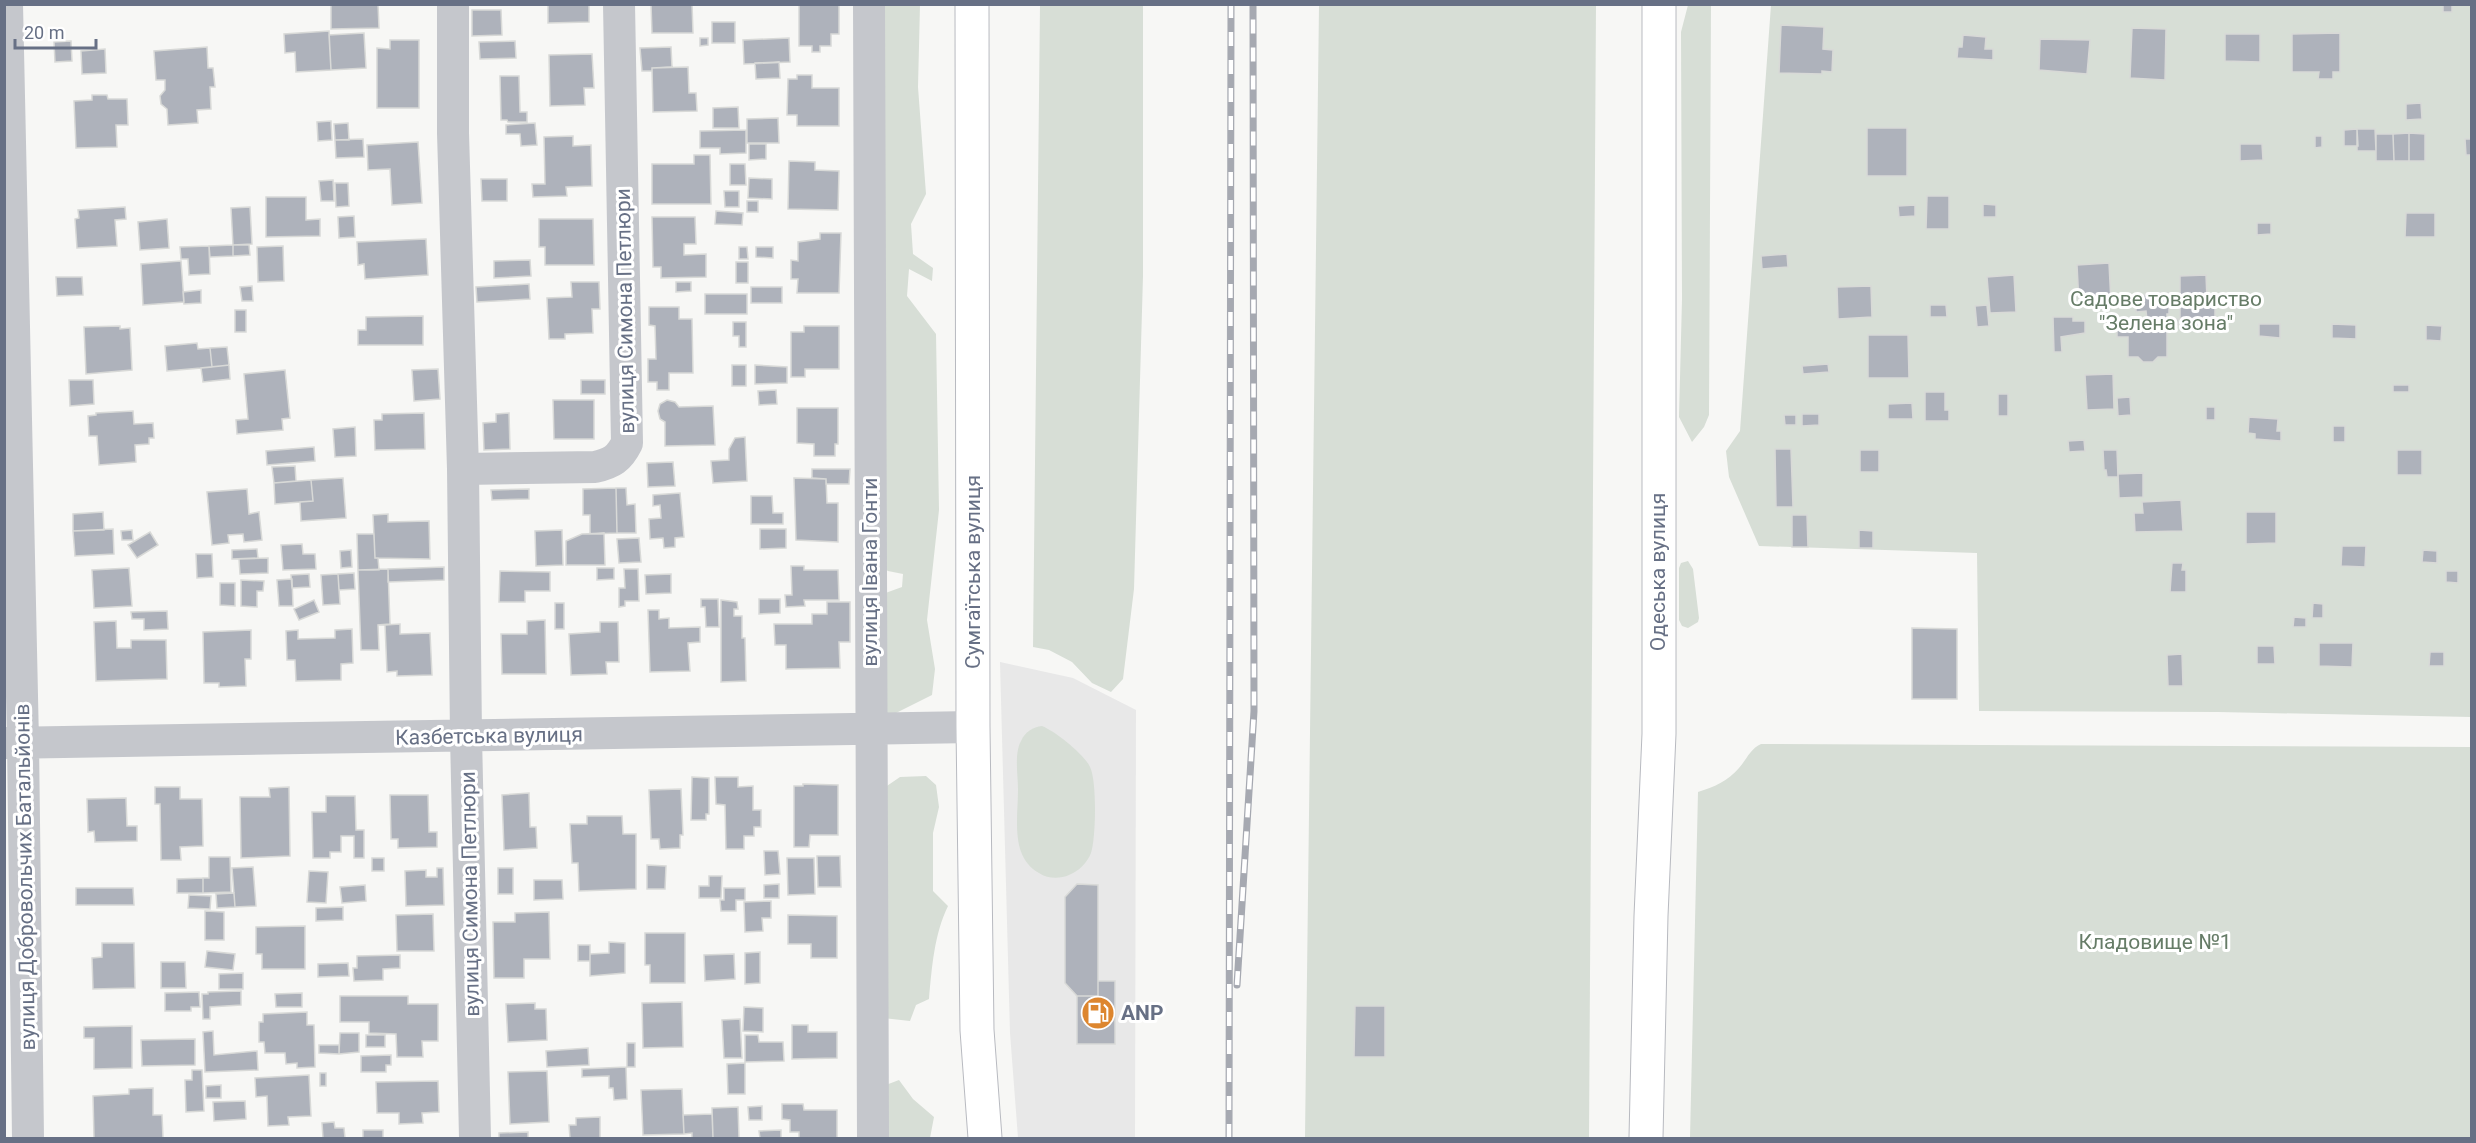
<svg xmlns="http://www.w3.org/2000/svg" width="2476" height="1143" viewBox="0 0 2476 1143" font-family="Roboto,sans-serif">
<rect width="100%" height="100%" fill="#f7f7f5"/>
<path fill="#e8e8e8" d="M1000 662 1073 678 1136 710 1135 1138H1018L1010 1033Z"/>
<path fill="#d7ded6" d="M876 5H920L918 87 926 194 911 224 913 254 933 268 932 281 909 269 907 296 936 334 939 510 927 620 935 669 932 695 892 715 878 711 880 595 902 587 903 574 888 571 875 563Z
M1040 5H1143V276L1134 589 1123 679 1111 692 1092 683 1072 662 1049 650 1033 647Z
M1319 5H1596L1589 1138H1305Z
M1688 5H1711L1709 415 1704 427 1692 442 1679 417 1682 299 1681 32Z
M1771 5H2471V717L2218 712 1979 711 1977 553 1759 546 1729 477 1726 451 1740 431Z
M1688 561 1693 569 1699 618 1698 622 1688 628 1682 626 1679 620V568L1681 563Z
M1042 726C1055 731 1085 755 1090 767 1097 781 1096 838 1091 853 1087 863 1079 871 1069 875 1060 879 1048 879 1039 873 1010 857 1018 818 1018 790 1018 775 1014 754 1021 741 1025 732 1033 727 1042 726Z
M1761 744 2471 747V1138H1690L1698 792C1714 787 1728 781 1739 768 1747 759 1750 749 1761 744Z
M926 776 936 785 939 807 933 833V891L948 906C934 935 932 967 929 999L916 1005 910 1021 883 1018 881 790 900 777Z
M899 1080 913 1099 934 1117 930 1138H881L878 1088Z"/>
<path fill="#aeb2bb" stroke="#d8d9d7" stroke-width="1.5" d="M378 4 379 28 331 29V5Z
M548 4H589V22L548 23Z
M651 4H692L693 33H652Z
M799 4H839V34H831V46H820V52H812V46H799Z
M2443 4H2452V12H2443Z
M472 10H501L502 35 472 36Z
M712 22H735V43H712Z
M1781 25 1824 27 1823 49 1833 50 1832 72 1822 71V74L1779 73Z
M2132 28 2166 29 2165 80 2130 78Z
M329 31 331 70 296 72 295 52 285 53 284 34Z
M364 33 366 68 331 70 329 35Z
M2340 33V72H2333V79H2318L2319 72H2292V34Z
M2225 34H2260V62L2225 61Z
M1963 35 1986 37 1985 49H1993V60L1957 58 1958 47H1962Z
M700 38H708V45L700 46Z
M789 38 790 62 744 64 743 40Z
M2040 39 2090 40 2087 74 2039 70Z
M390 40H419V108H377V48L390 49Z
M71 41 72 61 55 62 54 42Z
M515 41 516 58 480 59 479 42Z
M207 47 208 68H213L215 87H210L211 109 197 110 198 123 168 125 167 109 161 104 160 96 165 90V80H156L154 51Z
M671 47 672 67 652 68V71H642L640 48Z
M105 49 106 73 82 74 81 51Z
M592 54 594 88H584L585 105 550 106 549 55Z
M779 62 780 78 756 79 755 63Z
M688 67 689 93H696L697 111 653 112 652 68Z
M797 75H812V88H839V126H797V115H787L788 79H797Z
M500 76H519L520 112H527V122H508L507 120H501Z
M92 95H107L108 99H127L128 125H116L117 147 76 148 74 101 92 100Z
M2421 103 2422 119 2406 120V104Z
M738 107 739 128H713V108Z
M778 118 779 143H747V119Z
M331 121 332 140 318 141 317 122Z
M348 123 349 140H335L334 124Z
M535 123 537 145 521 146 520 134H506V125Z
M1867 128H1907V176H1867Z
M2357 129 2358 146H2344V130Z
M2357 129H2375L2376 151H2357Z
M746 130V153L720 154V148H700V131Z
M2409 133V161H2394L2393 134Z
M2409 133 2425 134V161H2409Z
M2376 134H2393L2394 161H2376Z
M573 136V146L591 145 592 186 566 187 567 196 533 197 532 184H545L544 137Z
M2315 136H2322V147L2315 148Z
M363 139 364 157 336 158 335 140Z
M2465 139H2472V155H2466Z
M418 142 422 203 392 205 390 169 368 170 367 145Z
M749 144H766V159L749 160Z
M2240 144H2262L2263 160 2240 161Z
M694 155H710L711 204H652V164H694Z
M789 161 815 162V170L839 171 838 210 788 209Z
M730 164H745L746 185H730Z
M749 178 772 179V199L748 198Z
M481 179H507V201H482Z
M333 180 334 201H321L319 181Z
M335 183H348L349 206 336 207Z
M724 191H739V207H725Z
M1927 196H1949V229H1926Z
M266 197H306V220L320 219V236L266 237Z
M747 201H758V212H747Z
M1983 204 1996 205V217H1983Z
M1915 205V216L1899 217 1898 206Z
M125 207 126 219 115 220 117 246 77 248 75 219 79 218 78 210Z
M250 207 252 244 233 245 231 208Z
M716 211 743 213 742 225 715 224Z
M2406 213H2435V237H2405Z
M354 216 355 237 339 238 338 217Z
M652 217H695L696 244H684V255L706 254V277L661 278V267H653Z
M167 219 169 248 140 250 138 222Z
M539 219H593L594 265H545V247H539Z
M2257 223H2271V234L2257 235Z
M820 233H841L839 293H797L798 279H791V260L798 261V242L820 239Z
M426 239 428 275 365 279 364 264 358 265 357 242Z
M233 245V256L210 257 209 246Z
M233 245H249L250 255 233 256Z
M209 246 210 274 189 275 188 259H181L180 247Z
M283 246 284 281 258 282 257 247Z
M739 247H747L748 259H739Z
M756 247H773V258L756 257Z
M1787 254 1788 267 1762 269 1761 256Z
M530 260 531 276 494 278V261Z
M181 261 184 302 143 305 141 264Z
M736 262H748V283H736Z
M2109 263 2111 303 2079 304 2077 265Z
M2014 275 2016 312 1990 313 1987 277Z
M2206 275 2207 299H2215V330H2180V276Z
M56 277H82L83 295 57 296Z
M571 282H599L600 309H592L593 333 565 334V339H549L547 298 572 297Z
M676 282H691V291L676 292Z
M529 284 530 299 477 302 476 287Z
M252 286 253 301H242L240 287Z
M1871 286 1872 317 1838 319 1837 287Z
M751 287H782V303H751Z
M201 290V303L184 304 183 292Z
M2146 293H2169V314H2167V319H2147L2146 311 2136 312V295H2146Z
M705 294H747V314H705Z
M1930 305H1946L1947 317H1930Z
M1987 305 1989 326 1977 327 1975 306Z
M649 307H679V319H692L693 373H669V390H657V382H648V359H656L655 326 649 325Z
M235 310H246V332H235Z
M423 316V345H358V330H366V317Z
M2053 317H2073V321H2085V333L2061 337 2062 352H2054Z
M2145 319H2178V326H2167V357H2158L2153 362H2143L2138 357H2128V337H2117V321H2139V324H2145Z
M733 322H746V347H739V336H733Z
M2259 324H2280V338L2259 336Z
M2332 324 2356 325V339L2332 338Z
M2426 325 2442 326 2441 341 2426 340Z
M120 326V329L130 328 132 370 86 374 84 327Z
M804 326H839V369H805V377H791V332H804Z
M1868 335H1908L1909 378H1868Z
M197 343 198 349 210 348 212 367 167 371 165 346Z
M227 347 229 365 212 367 210 348Z
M1828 364 1829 372 1803 374 1802 366Z
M229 365 230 379 203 382 201 368Z
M732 365H746V386H732Z
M755 365 787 367V383L755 384Z
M438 369 440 399 414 401 412 370Z
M285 370 290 418 282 419 283 430 237 434 236 420 248 419 244 374Z
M2113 374 2114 409 2087 410 2085 375Z
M69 380H93L94 404 70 406Z
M581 380H605V394H581Z
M2393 385H2409V392H2393Z
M776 390 777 404 759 405 758 391Z
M1925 392H1945V410H1949V421H1925Z
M1998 394H2008V416H1998Z
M2130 397 2131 415 2118 416 2117 398Z
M553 400H594V439H554Z
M667 400 675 402 679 407 713 406 715 445 665 446V422L660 419 658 411 660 404Z
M1912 403 1913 419H1888V404Z
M2206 407H2215V420H2206Z
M797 408H838V444H835V456H814V444L797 443Z
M133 411 134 424 153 423 154 438H149V444L135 445 136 462 99 465 97 436H89L88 416 96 415V413Z
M424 413 425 449 375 450 374 420H382V414Z
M509 413 510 449 484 450 483 423 496 422V414Z
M1802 414H1819V425L1802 426Z
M1784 415H1796V425H1785Z
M2249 417 2278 419 2277 431H2281V441L2255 439V434L2248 433Z
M2333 426H2345V442H2333Z
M355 427 356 456 335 457 333 429Z
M745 437 747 481 713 483 711 461 729 460V449L735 438Z
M2084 440 2085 451 2069 452 2068 441Z
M314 447 315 461 267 465 266 451Z
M1775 449H1791L1793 507H1776Z
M1860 450H1879V472H1860Z
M2103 450H2117L2118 477H2107L2106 470H2104Z
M2397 450H2422V475H2397Z
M673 462 675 486 648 487 647 463Z
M295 466 296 481 274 483 272 467Z
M812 469H850L849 484H826V479L812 478Z
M2143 473V497L2119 498 2118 474Z
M343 478 346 518 301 521 300 502 313 501 311 480Z
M794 478 826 479 827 503H838V542L796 540Z
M311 480 313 501 275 504 274 483Z
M616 488H626L627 505 635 504 636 533H617Z
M616 488 617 533 590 534V515H583V489Z
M247 489 249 514 259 512 262 540 244 542 243 534 228 535 229 543 212 545 207 492Z
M529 489V499L492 500 491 490Z
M680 493 684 537 675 538V547L664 548 663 538 650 539 649 519 661 518 660 505 653 506V495Z
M751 496H772L773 513H783V524H751Z
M2181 500 2183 531 2135 532 2134 513H2143L2142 502Z
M103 512 104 530 73 531V514Z
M2246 512H2276V543L2246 544Z
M388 514V522L429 521 430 559 375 558 373 515Z
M1792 515H1807L1808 547H1792Z
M113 529 114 554 75 556 73 531Z
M760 529H786V548L760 549Z
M132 530 133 540H122L121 531Z
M562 530 563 565 536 566 535 531Z
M1859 530 1873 531V548H1859Z
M150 532 158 545 137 558 128 545Z
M604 533 605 565H566V541L582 534Z
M357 534H374L375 558H378L379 570H358Z
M639 538 641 562 619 563 617 539Z
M302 544 303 554H315L316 569 283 570 281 545Z
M2342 546H2366L2365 567 2341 566Z
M257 549 258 558 232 559V550Z
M351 550 352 567 341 568 340 551Z
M2423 550 2437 551V563L2422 562Z
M196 554H212L213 577 197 578Z
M268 558V573L240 574 239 559Z
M2172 563H2183L2182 570H2186V592H2170Z
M791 566H804V570H838L839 600H804L805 606 786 607 785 595H792Z
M444 567V580L388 582V569Z
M129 568 132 606 94 608 92 570Z
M597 568H614V579L597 580Z
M388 569 390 624 378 625 379 650H361L358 570Z
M624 569H638L639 601H625V606L619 607V588H625Z
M500 571 550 572V591H525V602H499Z
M2446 571H2458V583L2446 582Z
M354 573 355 589 339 590 338 574Z
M309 574 310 587 292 588 291 575Z
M338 574 340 604 323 605 321 575Z
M671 574V593L646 594 645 575Z
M292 579 293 606H279L277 580Z
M241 580 264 581 263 591H257V607L241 606Z
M220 583H235V606L220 605Z
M701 599H718L719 627H706L705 607H701Z
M759 599H780V613L759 614Z
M314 600 319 612 299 620 294 609Z
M721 600 737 602 738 609H734V616H742V638H745L746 681 721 682Z
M827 602H850V642H839L840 668 786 669V645H775L774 624H812V614H827Z
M555 603H564V629H555Z
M2313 603 2323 604V618H2312Z
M648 610H659V619L669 618V628L700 627V642L688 643 690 671 650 672Z
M167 611 168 629 144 630V619H132L131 612Z
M2294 617 2306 618V627H2293Z
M545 620 546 674H502L501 634H527V621Z
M116 621 117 648H131V640H166L167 679 96 681 94 622Z
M600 622H618L619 662H606L607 674 571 675 569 634 600 632Z
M400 624V634L430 633 432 675 397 676V671L387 672 385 625Z
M1912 628 1957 629V699H1912Z
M352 629 353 663 341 664V680L296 681 295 660H287L286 631 298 630V639L335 638V630Z
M251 630V659H245L246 686 219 687V683H204L203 632Z
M2319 643H2353L2352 667 2319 666Z
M2257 646H2274L2275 664H2257Z
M2430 652H2444V666H2429Z
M2182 654 2183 686H2168L2167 655Z
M692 777 709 778V814H706V820H691Z
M715 777H738V787L753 786V810H761V827H754V836H744V849H726L725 805 716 804Z
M803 784 838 785V835H810L809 847H794V786H803Z
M155 787H180V799H202L203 846 180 847 181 860H161L160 804H155Z
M289 787 290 856 241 858 240 797H270L269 788Z
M681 789 683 835H680V848L660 849 659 839H651L649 790Z
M529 793 530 827H536L537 848 504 850 502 795Z
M390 795H428L429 832H437V847L398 848V839H391Z
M326 796H355L356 830H364V858H354V836H341V852H330V858H313L312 812H326Z
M126 798 127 826H137V841L95 842 94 831 88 832 87 799Z
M587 816H622L623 834H636V889L579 891 578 863H572L570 824H587Z
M764 851H778L780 874 765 875Z
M817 856H840L841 887H818Z
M209 857H230L231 892 203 893V878H209Z
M372 858H384V871H372Z
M787 858H814L815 894 788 895Z
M647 865 666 866 665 889H647Z
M253 867 256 906 235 907 232 868Z
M437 868H443L444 905 406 906 405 871 426 870V877H437Z
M498 868H513V894H498Z
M309 871 328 872 326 903 307 902Z
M709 876H722L721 898H699V886H709Z
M203 878V893H177V879Z
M534 880H562L563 899 534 900Z
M779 884V898H764V885Z
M1077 884 1098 885V996H1077L1065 983V897Z
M365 885 366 901 342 903 340 887Z
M76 888H133L134 905H76Z
M724 888H745V900H736V911H721L720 900H724Z
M234 893 235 907 217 908 216 894Z
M189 895 211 896 210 909 188 908Z
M771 901V918H762L763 931 745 932 744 902Z
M343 907V920L316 921V908Z
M205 911 224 912V940H205Z
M549 912 550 959H524V978H494L493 922H515V913Z
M433 914 434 951H397L396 915Z
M788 915 837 916V958H811V944H788Z
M305 926V969H262V954H256V927Z
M645 933H685V983H650V965H645Z
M609 942 625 943V973L590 976V954L609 953Z
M102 943H134L135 988 93 989 92 958 102 957Z
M578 945H590V961H578Z
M207 951 235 954 233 970 205 967Z
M760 952V983L745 984V953Z
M734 954 735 979 705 981 704 955Z
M400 955V968L383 969V980L354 981 353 968H357V956Z
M161 962H185L186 988H161Z
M348 963 349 976 318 977V964Z
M243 973V989H219V974Z
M1098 981H1115V1044H1077V996H1098Z
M241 991V1005L210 1007V1019H203L202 994H208V992Z
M199 992 200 1007H191V1011H165V993Z
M302 993V1007H276L275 994Z
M340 996H408V1004H438V1041H422L423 1057H397L396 1034 369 1033V1022H340Z
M682 1002 683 1047 643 1048 642 1003Z
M535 1003V1009H546L547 1040 508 1042 506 1004Z
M1355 1006H1385V1057H1354Z
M744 1007 763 1008V1032L743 1031Z
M307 1012V1025H314L315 1067 297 1068V1063L286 1064 285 1053H265L264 1042H259V1022H263V1014Z
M740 1019 742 1058H724L722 1020Z
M792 1025H808V1032H837V1058L792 1059Z
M132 1026V1068L94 1069V1038H84V1027Z
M213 1031 214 1055 257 1051 258 1070 205 1072 203 1032Z
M340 1033H359V1052L339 1054Z
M366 1035H385V1047H366Z
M745 1035H758L759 1042H783L784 1061 745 1062Z
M195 1039V1065L142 1066 141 1040Z
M627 1043H635V1067H627Z
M319 1045H339V1054L319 1053Z
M588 1048 589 1065 547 1067 546 1051Z
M391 1055V1065H386V1072H361V1056Z
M745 1063V1094H728L727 1064Z
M626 1067 627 1099 614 1100 613 1088H609V1076L582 1077V1069Z
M192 1070H202L204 1111 186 1112 185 1080H192Z
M547 1071 549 1122 510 1124 508 1072Z
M320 1073H326V1086H320Z
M309 1075 311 1116 288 1117 289 1125 268 1126 267 1096 256 1097 255 1078Z
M438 1081 439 1112 422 1113 423 1123 399 1124V1113H377L376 1082Z
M221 1085V1098H206V1086Z
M153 1088V1115H162L163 1138H94L93 1096 129 1094V1089Z
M682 1089 684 1134 643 1135 641 1090Z
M245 1101 246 1119 214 1121 213 1102Z
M782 1104H803L804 1110H837V1138H799V1132H790V1120L782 1119Z
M762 1106V1120H749L748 1107Z
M738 1107 739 1138H713L712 1108Z
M712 1114 713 1138H692V1133L684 1134 683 1115Z
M600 1117V1138H570L569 1125H576V1118Z
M334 1122 335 1128H344L345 1138H323L322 1123Z
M363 1130H383V1138H363Z
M781 1130V1138H760L759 1131Z
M528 1132V1138H499V1133Z"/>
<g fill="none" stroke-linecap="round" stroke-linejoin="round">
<defs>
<path id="secondary" d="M1646 1138 1651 916 1659 734V4"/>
<path id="primary" d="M972 4 973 727 977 1030 985 1138"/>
</defs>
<use href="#secondary" stroke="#b8bac0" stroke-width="35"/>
<use href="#primary" stroke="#b8bac0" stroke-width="35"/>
<path stroke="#c5c7cc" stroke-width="32" d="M7 4 23 742 28 1138
M453 4V133L463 469 466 736 475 1138
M869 4 873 1138
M463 469 595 467C612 463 619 459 627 443L619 4
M4 743 973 727"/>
<use href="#secondary" stroke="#fff" stroke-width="33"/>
<use href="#primary" stroke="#fff" stroke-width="33"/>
<defs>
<path id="rail" d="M1237 985 1254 711 1253 4
M1229 1138 1231 4"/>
</defs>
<use href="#rail" stroke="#a6a9b1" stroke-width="7"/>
<use href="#rail" stroke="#fff" stroke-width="4.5" stroke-dasharray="14" stroke-linecap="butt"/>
</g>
<defs>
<symbol id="fuel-disc" viewBox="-11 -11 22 22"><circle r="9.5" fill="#dd862f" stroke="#fff"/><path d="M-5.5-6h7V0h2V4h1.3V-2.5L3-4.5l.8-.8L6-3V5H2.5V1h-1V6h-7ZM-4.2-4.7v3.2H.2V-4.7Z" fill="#fff"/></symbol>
</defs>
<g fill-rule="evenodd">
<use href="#fuel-disc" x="1079" y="994" width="38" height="38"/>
</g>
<g text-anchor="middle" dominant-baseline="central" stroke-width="6" stroke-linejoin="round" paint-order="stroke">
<g font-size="21" fill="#667c67" stroke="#fff">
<text x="2166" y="299">Садове товариство<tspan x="2166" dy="24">"Зелена зона"</tspan></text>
<text x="2155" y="942">Кладовище №1</text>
</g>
<g font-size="21" fill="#677085" stroke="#fff">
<text transform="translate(625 311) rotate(-91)">вулиця Симона Петлюри</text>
<text transform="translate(870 572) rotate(-90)">вулиця Івана Гонти</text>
<text transform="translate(973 572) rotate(-90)">Сумгаїтська вулиця</text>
<text transform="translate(1658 572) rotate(-90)">Одеська вулиця</text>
<text transform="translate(489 736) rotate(-1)">Казбетська вулиця</text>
<text transform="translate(25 877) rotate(-91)">вулиця Добровольчих Батальйонів</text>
<text transform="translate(470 894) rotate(-91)">вулиця Симона Петлюри</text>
</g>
<g font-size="21" font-weight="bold" fill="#677085" stroke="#fff" text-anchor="start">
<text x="1121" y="1013">ANP</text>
</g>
</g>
<rect width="2476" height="1143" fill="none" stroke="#677085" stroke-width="12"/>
<path d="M15 39v9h81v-9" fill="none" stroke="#677085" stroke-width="3"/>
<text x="24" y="39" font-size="18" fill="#677085" stroke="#ffffff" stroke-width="4.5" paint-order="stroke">20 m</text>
</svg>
